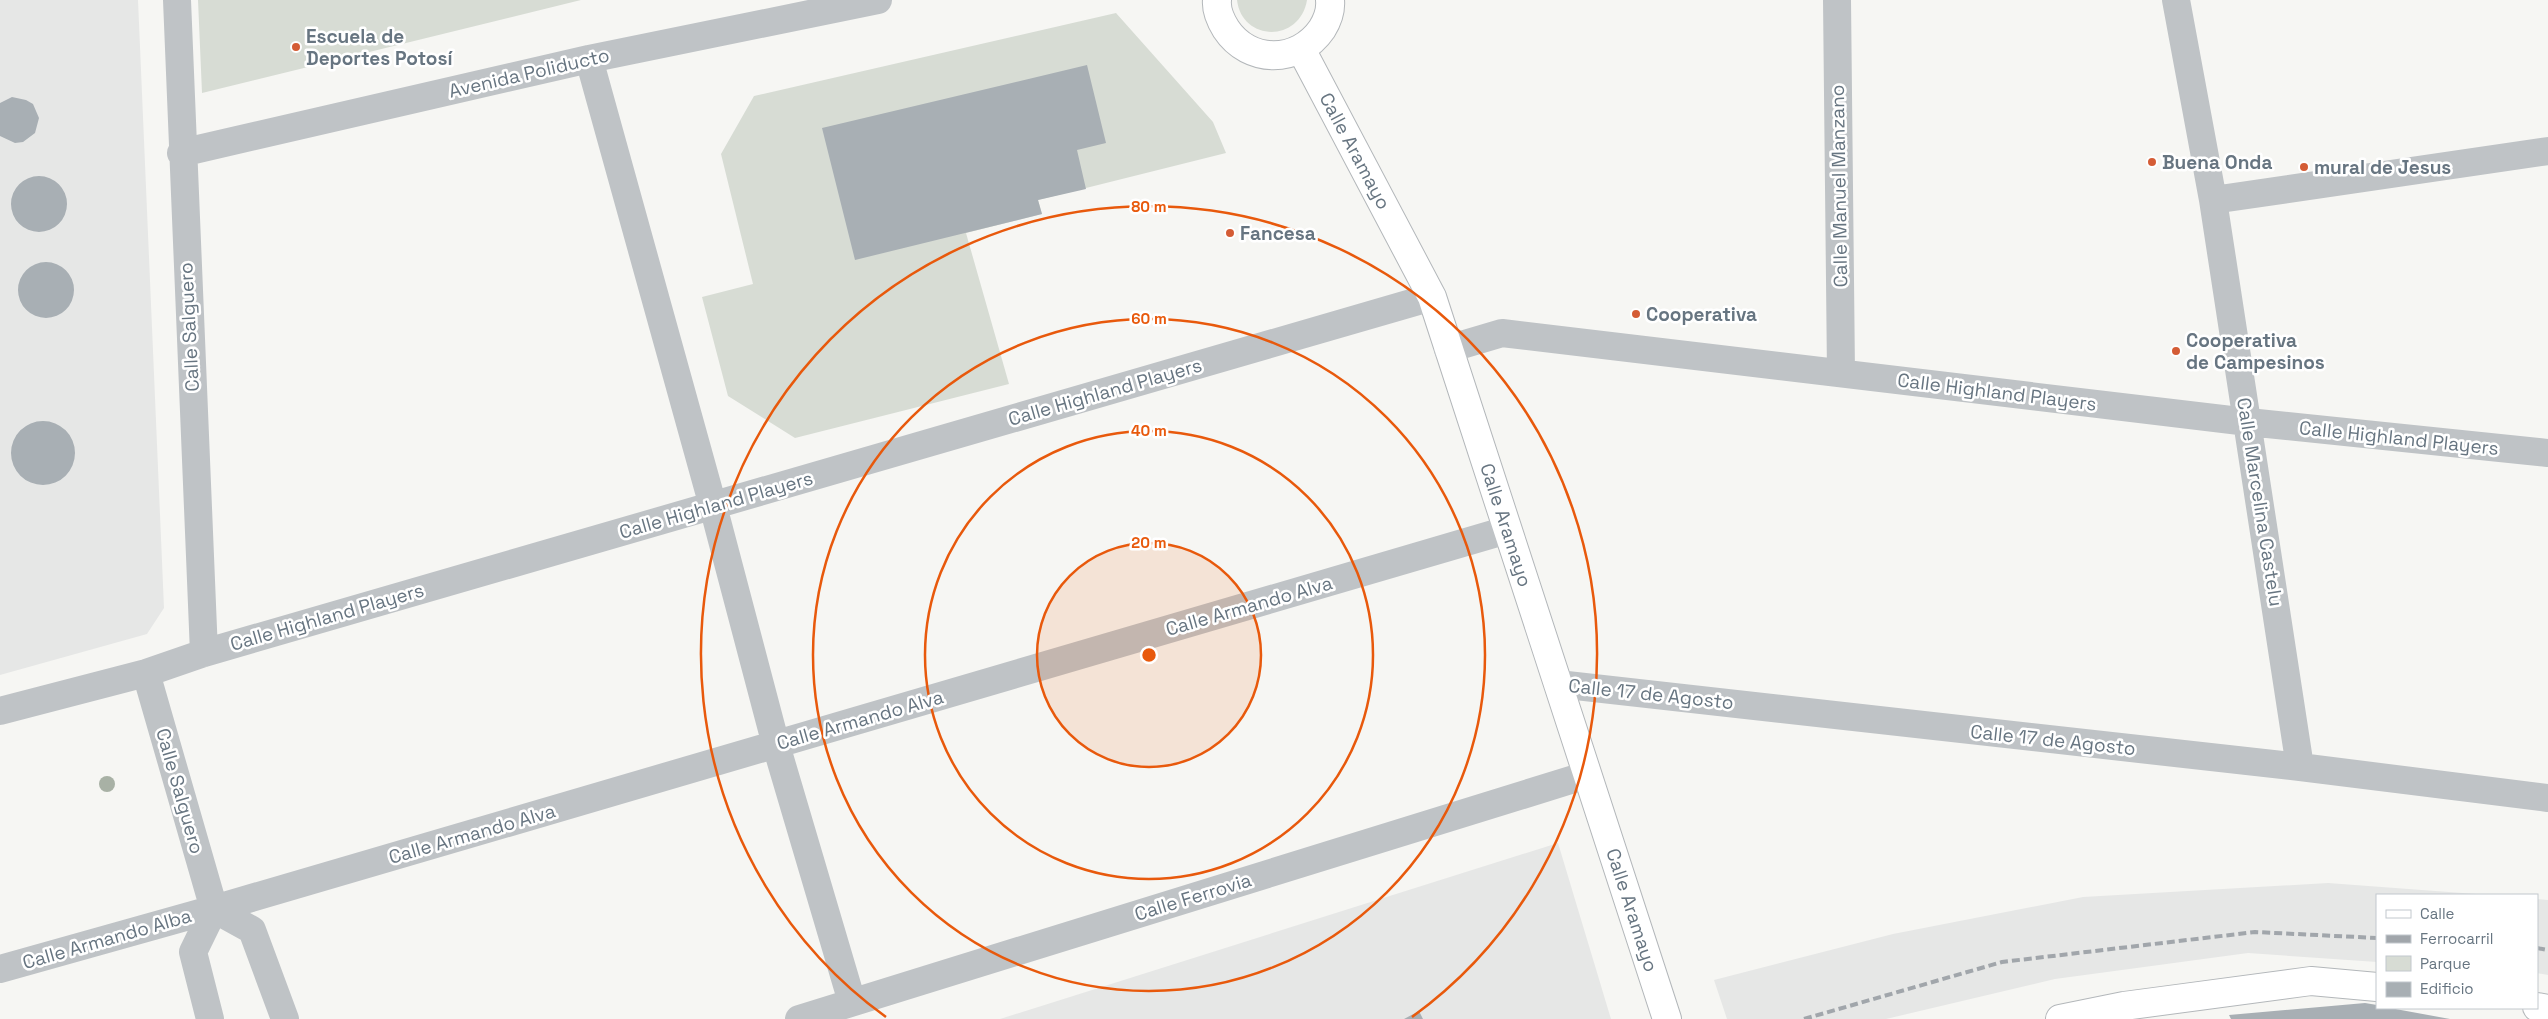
<svg xmlns="http://www.w3.org/2000/svg" width="2548" height="1019" viewBox="0 0 2548 1019" font-family="'Space Grotesk',sans-serif">
<rect width="100%" height="100%" fill="#f6f6f3"/>
<path fill="#e6e7e6" d="M0 0H138L164 608 147 634 0 675Z
M1558 843 1611 1019H1000Z
M2328 883 2489 895H2377V962L2248 953 2055 979 1886 1019H1727L1714 980 1893 934 2083 897Z
M2537 899 2548 900V975L2537 973Z"/>
<path fill="#d7dcd4" d="M198 0H581L202 93Z
M1237 0H1307C1300 43 1242 42 1237 0Z
M1116 13 1213 122 1226 153 1038 200 1042 214 966 233 1009 384 795 438 728 396 702 297 753 284 721 154 754 96Z"/>
<path fill="#a8afb4" d="M1087 65 1106 143 1077 150 1086 189 1038 200 1042 214 855 260 822 128Z
M12 97 26 100 33 104 39 118 35 133 23 142 15 143 0 136V103Z
M11 204a28 28 0 1 1 56 0a28 28 0 1 1-56 0Z
M18 290a28 28 0 1 1 56 0a28 28 0 1 1-56 0Z
M11 453a32 32 0 1 1 64 0a32 32 0 1 1-64 0Z
M2365 1003 2377 1005V1008H2390L2450 1019H2231L2229 1015Z
M1419 1011 1423 1019H1404Z"/>
<g fill="none" stroke-linecap="round" stroke-linejoin="round">
<defs>
<path id="major" d="M1217 0C1216 10 1221 21 1226 29 1249 64 1298 64 1322 29 1327 21 1331 10 1330 0
M1301 49 1432 297 1667 1019
M2537 1007 2548 1009
M2060 1019 2124 1006 2311 981 2377 987"/>
</defs>
<use href="#major" stroke="#b3b7ba" stroke-width="30"/>
<path stroke="#bfc3c6" stroke-width="28" d="M177 0 204 653
M1837 0 1841 373
M2176 0 2213 200 2300 767
M589 59 713 506 776 745 852 1002
M181 153 589 59 878 0
M2213 200 2548 151
M1448 349 1502 333 2248 422 2548 453
M146 673 214 909 193 952 210 1019
M1558 684 2300 767 2548 798
M0 711 146 673 204 653 1432 297
M214 909 252 930 285 1019
M0 969 214 909 1507 530
M799 1019 1587 775"/>
<use href="#major" stroke="#fff" stroke-width="28"/>
<path stroke="#a1a6ab" stroke-width="4" stroke-dasharray="8 4" stroke-linecap="butt" d="M2537 948 2548 950
M1804 1019 2002 962 2255 932 2377 938"/>
</g>
<circle fill="#a8b1a5" cx="107" cy="784" r="8"/>
<circle cx="1149" cy="655" r="112" fill="#e8590c" fill-opacity=".12"/>
<g fill="none" stroke="#e8590c" stroke-width="2.5">
<circle cx="1149" cy="655" r="112"/>
<circle cx="1149" cy="655" r="224"/>
<circle cx="1149" cy="655" r="336"/>
<path d="M886 1017A448 448 0 1 1 1412 1017"/>
</g>
<g fill="#d45c35" stroke="#fff" stroke-width="2">
<circle cx="296" cy="47" r="5"/>
<circle cx="2152" cy="162" r="5"/>
<circle cx="2304" cy="167" r="5"/>
<circle cx="1230" cy="233" r="5"/>
<circle cx="1636" cy="314" r="5"/>
<circle cx="2176" cy="351" r="5"/>
</g>
<g text-anchor="middle" dominant-baseline="central" stroke-width="5" stroke-linejoin="round" paint-order="stroke">
<g font-size="19" font-weight="bold" fill="#677581" stroke="#fff" text-anchor="start">
<text x="306" y="36">Escuela de<tspan x="306" dy="22">Deportes Potosí</tspan></text>
<text x="2162" y="162">Buena Onda</text>
<text x="2314" y="167">mural de Jesus</text>
<text x="1240" y="233">Fancesa</text>
<text x="1646" y="314">Cooperativa</text>
<text x="2186" y="340">Cooperativa<tspan x="2186" dy="22">de Campesinos</tspan></text>
</g>
<g font-size="19" fill="#677581" stroke="#fff">
<text transform="translate(529 73) rotate(-13)">Avenida Poliducto</text>
<text transform="translate(1355 151) rotate(62)">Calle Aramayo</text>
<text transform="translate(1839 186) rotate(-91)">Calle Manuel Manzano</text>
<text transform="translate(189 327) rotate(-93)">Calle Salguero</text>
<text transform="translate(1105 392) rotate(-16)">Calle Highland Players</text>
<text transform="translate(1997 392) rotate(7)">Calle Highland Players</text>
<text transform="translate(2399 438) rotate(6)">Calle Highland Players</text>
<text transform="translate(2260 502) rotate(81)">Calle Marcelina Castelu</text>
<text transform="translate(716 505) rotate(-16)">Calle Highland Players</text>
<text transform="translate(1506 525) rotate(72)">Calle Aramayo</text>
<text transform="translate(1249 606) rotate(-16)">Calle Armando Alva</text>
<text transform="translate(327 617) rotate(-16)">Calle Highland Players</text>
<text transform="translate(1651 694) rotate(6)">Calle 17 de Agosto</text>
<text transform="translate(860 720) rotate(-16)">Calle Armando Alva</text>
<text transform="translate(2053 740) rotate(6)">Calle 17 de Agosto</text>
<text transform="translate(180 791) rotate(74)">Calle Salguero</text>
<text transform="translate(472 834) rotate(-16)">Calle Armando Alva</text>
<text transform="translate(1193 897) rotate(-17)">Calle Ferrovia</text>
<text transform="translate(1632 910) rotate(72)">Calle Aramayo</text>
<text transform="translate(107 939) rotate(-16)">Calle Armando Alba</text>
</g>
</g>
<circle cx="1149" cy="655" r="8" fill="#e8590c" stroke="#fff" stroke-width="2.5"/>
<g font-size="15" text-anchor="middle" font-weight="bold" fill="#e8590c" stroke="#fff" stroke-width="5" stroke-linejoin="round" paint-order="stroke">
<text x="1149" y="212">80 m</text>
<text x="1149" y="324">60 m</text>
<text x="1149" y="436">40 m</text>
<text x="1149" y="548">20 m</text>
</g>
<rect x="2376" y="894" width="162" height="115" fill="#ffffff" stroke="#c2c8cd"/>
<rect x="2386" y="910" width="25" height="8" fill="#ffffff" stroke="#c2c8cd"/>
<text x="2420" y="919" font-size="15" fill="#677581">Calle</text>
<rect x="2386" y="935" width="25" height="8" fill="#a1a6ab" stroke="#c2c8cd"/>
<text x="2420" y="944" font-size="15" fill="#677581">Ferrocarril</text>
<rect x="2386" y="956" width="25" height="15" fill="#d7dcd4" stroke="#c2c8cd"/>
<text x="2420" y="969" font-size="15" fill="#677581">Parque</text>
<rect x="2386" y="982" width="25" height="15" fill="#a8afb4" stroke="#c2c8cd"/>
<text x="2420" y="994" font-size="15" fill="#677581">Edificio</text>
</svg>
